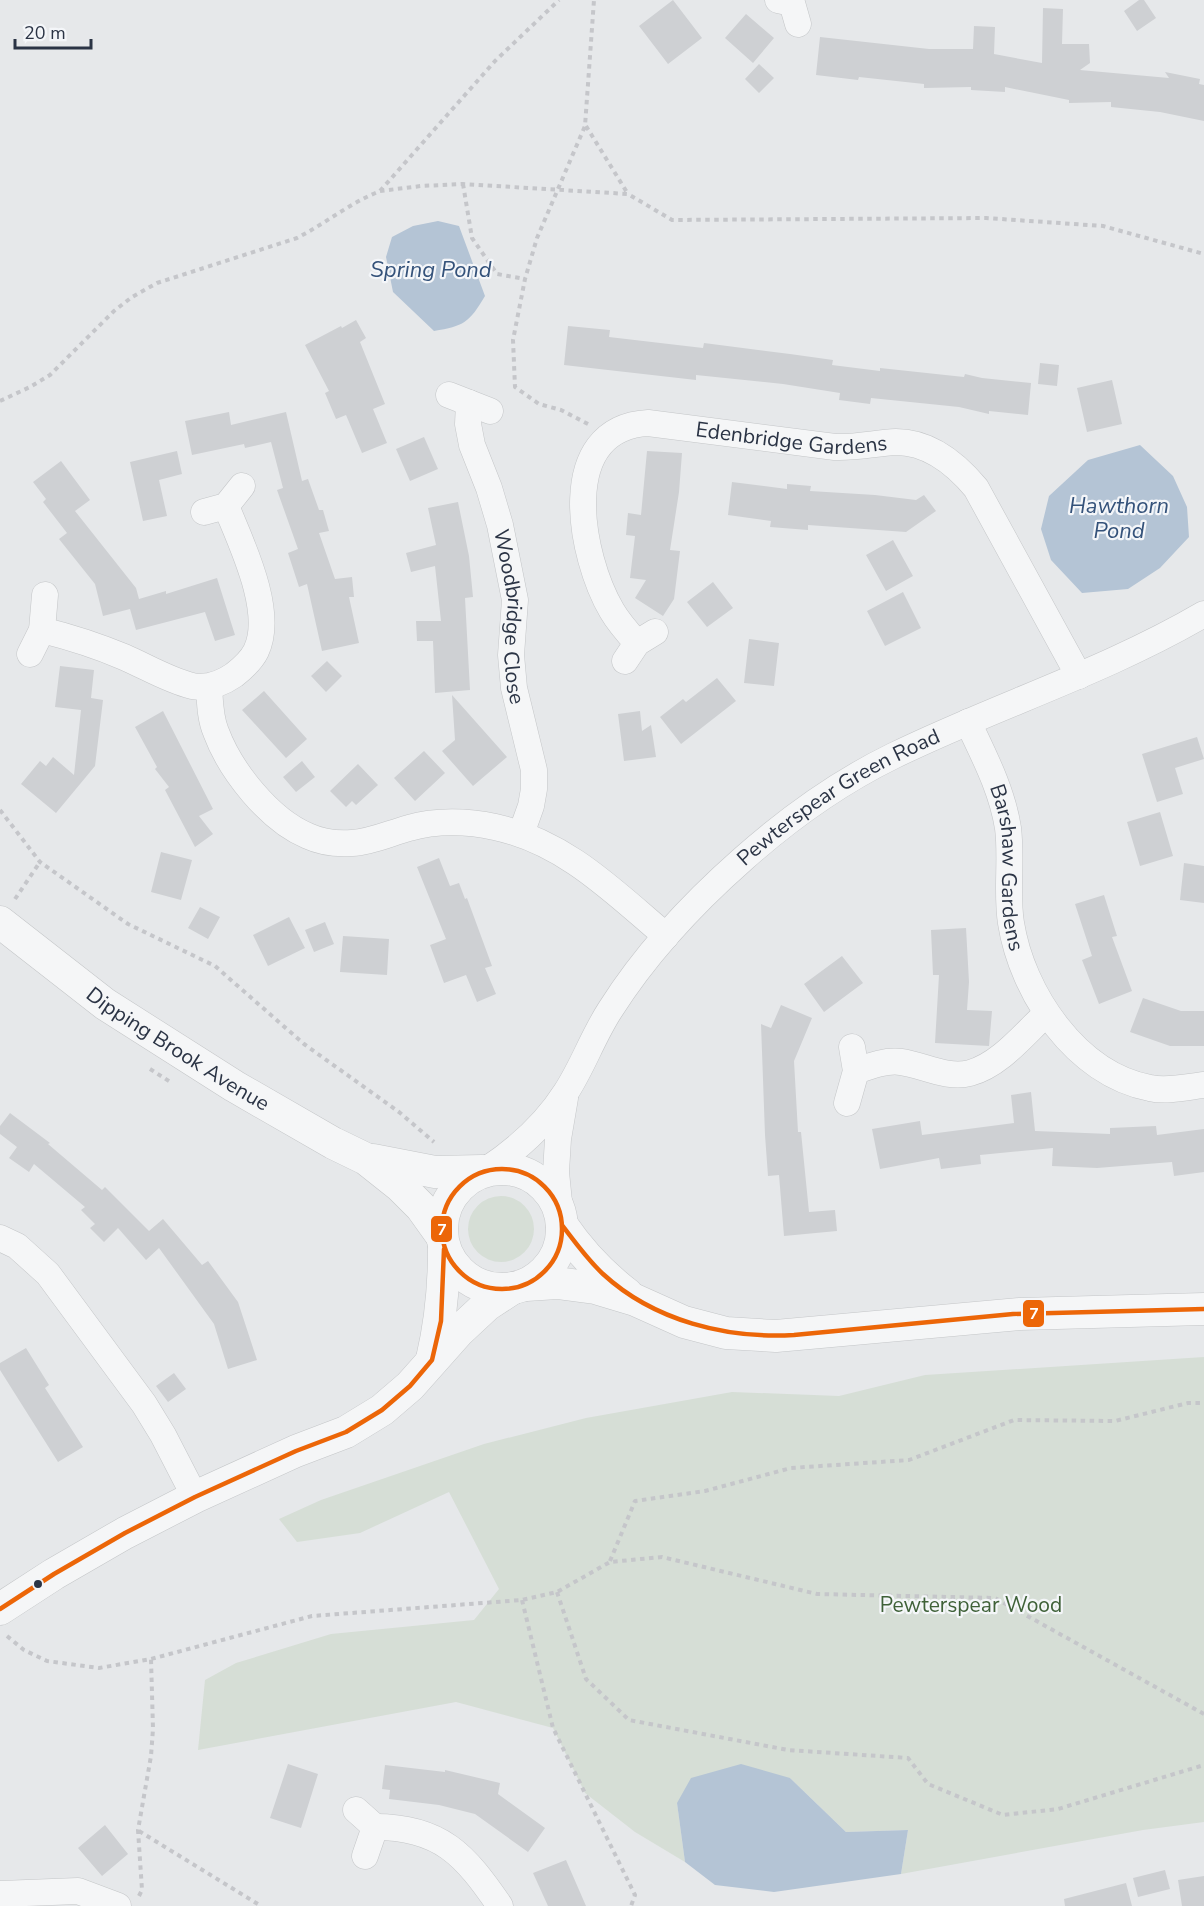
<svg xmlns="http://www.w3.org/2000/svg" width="1204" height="1906" viewBox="0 0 1204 1906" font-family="'Nunito Sans',sans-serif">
<rect width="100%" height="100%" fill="#e6e8ea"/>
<path fill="#d6ded6" d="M468 1229a33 33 0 1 1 66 0a33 33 0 1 1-66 0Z
M1204 1357V1822L1143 1830 901 1874 908 1830 846 1832 790 1778 677 1803 685 1862 635 1832 585 1793 553 1728 456 1702 198 1750 205 1680 236 1663 331 1634 474 1620 499 1589 449 1492 360 1533 297 1542 279 1519 321 1500 484 1444 586 1418 732 1392 839 1396 925 1375Z"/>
<path fill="#b4c4d5" d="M438 221 459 226 485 296C469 323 464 326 434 331L393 292 386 257 392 237 413 226Z
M1140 445 1173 476 1187 507 1189 537 1160 568 1128 589 1082 593 1051 560 1041 529 1049 496 1088 460Z
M741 1764 790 1778 846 1832 908 1830 901 1874 774 1892 715 1885 685 1862 677 1803 691 1778Z"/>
<path fill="#ced0d3" d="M673 0 702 38 668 64 639 26Z
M1139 0H1144L1156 18 1137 31 1124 11Z
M1043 8 1063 9 1062 44H1089L1090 63 1080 70 1169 78 1165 72 1200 79 1199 84 1204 85V121L1160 112 1111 107V102L1069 103V100L1005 87V92L971 90V87L924 88V84L859 77 858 80 816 75 820 37 929 49H973L974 26 995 27 994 54 1042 63Z
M746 14 774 38 753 63 725 38Z
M759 64 774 78 759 93 745 79Z
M356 320 366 338 360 342 385 404 373 409 387 443 362 453 346 415 336 419 325 393 329 391 305 345 341 326 342 328Z
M568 326 610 330 609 337 703 348 704 343 790 354 833 360 832 365 880 371V368L964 377 965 374 982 378 1031 383 1028 415 989 411V414L959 407 871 398 870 404 839 400 840 393 783 384 696 375V380L564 365Z
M1040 363 1059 365 1057 386 1038 384Z
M1112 380 1122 424 1087 432 1077 388Z
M229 412 231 425 286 412 302 481 308 479 319 510H323L329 531 319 533 335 579 352 577 354 597H349L359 643 322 651 307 584 299 587 288 553 298 549 277 490 283 488 271 442 245 448 244 444 192 455 185 421Z
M424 437 438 469 410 481 396 449Z
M177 451 182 474 159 480 167 516 143 521 130 462Z
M647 451 682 453 679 492 670 550 680 551 674 599 663 616 635 598 646 580 630 578 635 536 626 535 628 513 641 515Z
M61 461 90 500 75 511 136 588 139 599 166 591V594L217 578 235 635 215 641 205 612 136 630 130 609 103 616 95 584 59 539 67 533 43 502 46 499 33 482Z
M732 482 787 489V484L811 486 810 491 875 495 916 500 924 495 936 511 906 532 808 525V530L770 527 771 521 728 515Z
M458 502 469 556 473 597 465 598 470 690 435 693 433 641H417L416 621H441L435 566 411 572 406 553 436 545 428 508Z
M893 540 913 576 886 591 866 555Z
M713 582 733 608 707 627 687 602Z
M903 592 921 628 885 646 867 611Z
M749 639 779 643 774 686 744 683Z
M327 661 342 676 326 692 311 676Z
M60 666 94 670 91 698 103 700 95 766 56 813 21 784 40 761 46 766 53 757 74 775 81 710 55 707Z
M717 678 736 701 681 744 660 717 683 699 686 702Z
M264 691 307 739 286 758 242 710Z
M452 695 507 757 473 786 442 751 455 740Z
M163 711 213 809 199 816 213 834 195 847 165 790 169 787 155 769 157 767 135 727Z
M640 711 642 731 651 725 656 757 624 761 618 714Z
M1197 737 1204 759 1175 768 1183 794 1157 802 1142 754Z
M424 751 445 773 415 801 394 778Z
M302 761 315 777 296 792 283 777Z
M358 764 378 785 356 805 352 801 346 807 330 791Z
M1160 812 1173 856 1140 866 1127 822Z
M161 852 192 860 181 900 151 892Z
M439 858 450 886 459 883 465 899 467 898 492 966 485 968 496 994 477 1002 466 975 444 983 430 945 446 939 417 867Z
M1184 863 1204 866V903L1180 900Z
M1104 895 1117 936 1112 937 1132 991 1099 1004 1082 960 1092 956 1075 904Z
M200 907 220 917 208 939 188 928Z
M289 917 305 948 268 966 253 935Z
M325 922 334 944 314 952 305 930Z
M966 928 969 982 967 1010 992 1011 989 1046 935 1043 939 975H933L931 930Z
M343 936 389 939 387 975 340 972Z
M842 956 863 983 824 1012 804 984Z
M1143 998 1181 1011H1204V1046H1170L1130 1032Z
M781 1005 812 1018 794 1061 798 1132H801L809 1212 835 1210 837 1231 784 1236 779 1175 768 1176 765 1135 761 1024 771 1028Z
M1031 1092 1035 1131 1110 1134V1128L1156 1126 1157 1135 1204 1129V1172L1174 1176 1172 1162 1097 1168 1052 1166 1053 1148 980 1155 981 1164 941 1169 939 1158 880 1169 872 1129 920 1121 922 1135 1014 1123 1011 1095Z
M10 1113 50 1143 48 1144 102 1190 105 1187 149 1231 163 1219 202 1265 208 1261 238 1302 257 1360 228 1369 214 1324 159 1248 146 1260 118 1228 104 1242 90 1228 95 1224 81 1210 85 1207 34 1164 29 1172 9 1158 17 1147 0 1134V1126Z
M26 1348 49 1385 45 1388 83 1447 58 1462 0 1370V1363Z
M174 1373 186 1389 168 1402 156 1386Z
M288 1764 318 1774 301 1828 270 1818Z
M385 1765 445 1772V1770L500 1783 498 1794 545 1828 528 1852 475 1814 439 1805 389 1799 390 1790 382 1789Z
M105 1825 128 1854 102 1876 78 1848Z
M566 1860 586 1906H548L533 1873Z
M1165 1870 1170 1889 1138 1897 1133 1878Z
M1204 1876V1906H1182L1178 1880Z
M1126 1883 1132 1906H1065L1064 1899Z"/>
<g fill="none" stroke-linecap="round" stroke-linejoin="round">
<defs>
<g id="minor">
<path d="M778 0 792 3 798 24"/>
<path d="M449 395 490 411"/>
<path id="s1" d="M469 403 468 424 472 445 489 488 500 525 515 600 511 655 514 688 534 770V789L531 806 521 834"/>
<path d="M204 512 226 506 242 486"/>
<path d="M42 630C70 637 98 646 124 657 147 667 168 680 192 686 208 689 221 684 234 675 243 668 251 661 256 651 275 612 241 543 226 506"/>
<path id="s2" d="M637 643C628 633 619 623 612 611 580 557 555 428 648 423L835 447C856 448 876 443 896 442 930 442 956 464 976 488L1079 676"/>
<path d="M30 654 42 630 45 595"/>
<path d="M625 661 637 643 655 632"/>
<path d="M209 687C210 702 210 718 216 732 230 770 269 820 308 836 321 842 338 844 352 843 372 842 390 833 409 828 436 820 468 821 495 827 565 842 613 891 666 936"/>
<path id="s3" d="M968 722C984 756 1002 790 1008 828 1012 860 1006 892 1011 923 1022 993 1076 1074 1150 1088 1167 1092 1187 1087 1204 1085"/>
<path d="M856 1071C870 1066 886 1060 901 1062 923 1065 947 1079 970 1073 1000 1065 1024 1034 1046 1014"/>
<path d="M847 1103 856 1071 852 1047"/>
<path id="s4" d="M486 1170C518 1149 545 1125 566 1092 583 1066 593 1036 610 1010 646 953 693 903 743 859 788 819 838 783 893 756 995 706 1105 672 1204 614"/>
<path d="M560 1212 556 1172 558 1139 565 1098"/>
<path d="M0 1238 17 1246 48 1274 144 1404 163 1435 195 1497"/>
<path d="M356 1810 375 1827 365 1856"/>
<path d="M375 1827C441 1827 465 1855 500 1906"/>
<path d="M0 1894 78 1891 118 1906"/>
</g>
<g id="tertiary">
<path id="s5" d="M0 922 105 1004 234 1086 333 1143 366 1159 400 1186 421 1207 441 1235"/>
<path d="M373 1160 435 1172 482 1171"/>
<circle cx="502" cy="1229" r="60"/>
<path d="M562 1225C581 1253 601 1274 627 1294"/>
<path d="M526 1285 557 1283 595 1288 635 1300 684 1322 726 1333 776 1336 1020 1314 1204 1309"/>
<path d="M432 1359C441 1321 444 1288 444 1249"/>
<path d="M0 1609 54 1574 125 1533 195 1497 296 1451 346 1432 382 1410 410 1386 458 1332 487 1305 513 1288"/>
</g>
</defs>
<use href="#minor" stroke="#c4c6c8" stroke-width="27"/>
<use href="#tertiary" stroke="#c4c6c8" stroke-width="33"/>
<path stroke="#c5c6ca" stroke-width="4" stroke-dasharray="4.5 4.5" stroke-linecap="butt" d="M586 126 628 194
M463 184 472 238 497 274 525 279
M380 191 421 186 463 184 628 194 672 220 986 218 1103 226 1204 254
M0 401 30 387 50 375 114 311 132 297 157 283 297 238C326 223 350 203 380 191L495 61 559 0
M588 424 561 410 539 404 515 387 513 340 525 279 537 238 585 126 594 0
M0 810 40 862 128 924 215 966 304 1044 399 1112 434 1142
M15 899 40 862
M150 1069 172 1083
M610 1561 635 1501 705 1491 791 1468 909 1460 1014 1420 1115 1421 1188 1403H1204
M557 1592 586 1679 629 1720 788 1750 908 1758 928 1784 1003 1815 1058 1809 1204 1765
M522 1600 553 1728 635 1895 631 1906
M7 1636 24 1650 47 1661 99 1668 151 1659 312 1616 522 1600 557 1592 610 1562 662 1557 817 1594 995 1598 1204 1714
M139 1831 261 1906
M139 1896 142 1890 138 1830 151 1756 153 1729 151 1659"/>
<use href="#minor" stroke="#f5f6f7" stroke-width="26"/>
<use href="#tertiary" stroke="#f5f6f7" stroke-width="32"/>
<defs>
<path id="bus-1" d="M442 1229a60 60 0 1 1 120 0a60 60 0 1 1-120 0Z
M562 1225C575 1242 587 1259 603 1274 654 1321 727 1339 794 1335L1013 1314 1204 1309
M0 1609 54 1574 125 1533 195 1497 296 1451 346 1432 382 1410 410 1386 432 1360 441 1321 444 1249"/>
</defs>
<use href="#bus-1" stroke="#f4f6f9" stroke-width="9"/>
<use href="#bus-1" stroke="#ec6608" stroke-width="4.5"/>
</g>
<circle fill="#2b3445" stroke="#f4f6f9" stroke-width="2" cx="38" cy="1584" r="5"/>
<g text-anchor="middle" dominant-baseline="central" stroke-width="4.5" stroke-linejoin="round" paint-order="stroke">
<g font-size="21" fill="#2b3445" stroke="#f4f6f9">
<text stroke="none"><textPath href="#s2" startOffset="414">Edenbridge Gardens</textPath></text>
<text stroke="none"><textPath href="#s1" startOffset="220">Woodbridge Close</textPath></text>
<text stroke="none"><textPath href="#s4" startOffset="522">Pewterspear Green Road</textPath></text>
<text stroke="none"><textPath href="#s3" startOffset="153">Barshaw Gardens</textPath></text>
<text stroke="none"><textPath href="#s5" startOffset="219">Dipping Brook Avenue</textPath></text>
</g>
<g font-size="21" fill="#3f6138" stroke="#f4f6f9">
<text x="971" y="1605">Pewterspear Wood</text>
</g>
<g font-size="22" font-style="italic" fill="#34527a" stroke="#f4f6f9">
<text x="431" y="270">Spring Pond</text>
<text x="1119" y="506">Hawthorn<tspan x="1119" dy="25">Pond</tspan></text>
</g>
</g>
<g stroke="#f4f6f9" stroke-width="2">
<rect x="430" y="1215" width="23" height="28" rx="6" fill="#ec6608"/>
<rect x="1022" y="1299" width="23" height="29" rx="6" fill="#ec6608"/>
</g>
<g font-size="16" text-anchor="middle" font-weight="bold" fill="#fff">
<text x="442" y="1235">7</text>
<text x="1034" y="1319">7</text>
</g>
<path d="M15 39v9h76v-9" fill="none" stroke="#2b3445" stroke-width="3"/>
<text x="24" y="39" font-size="18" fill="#2b3445" stroke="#f4f6f9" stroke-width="4.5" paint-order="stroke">20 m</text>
</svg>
